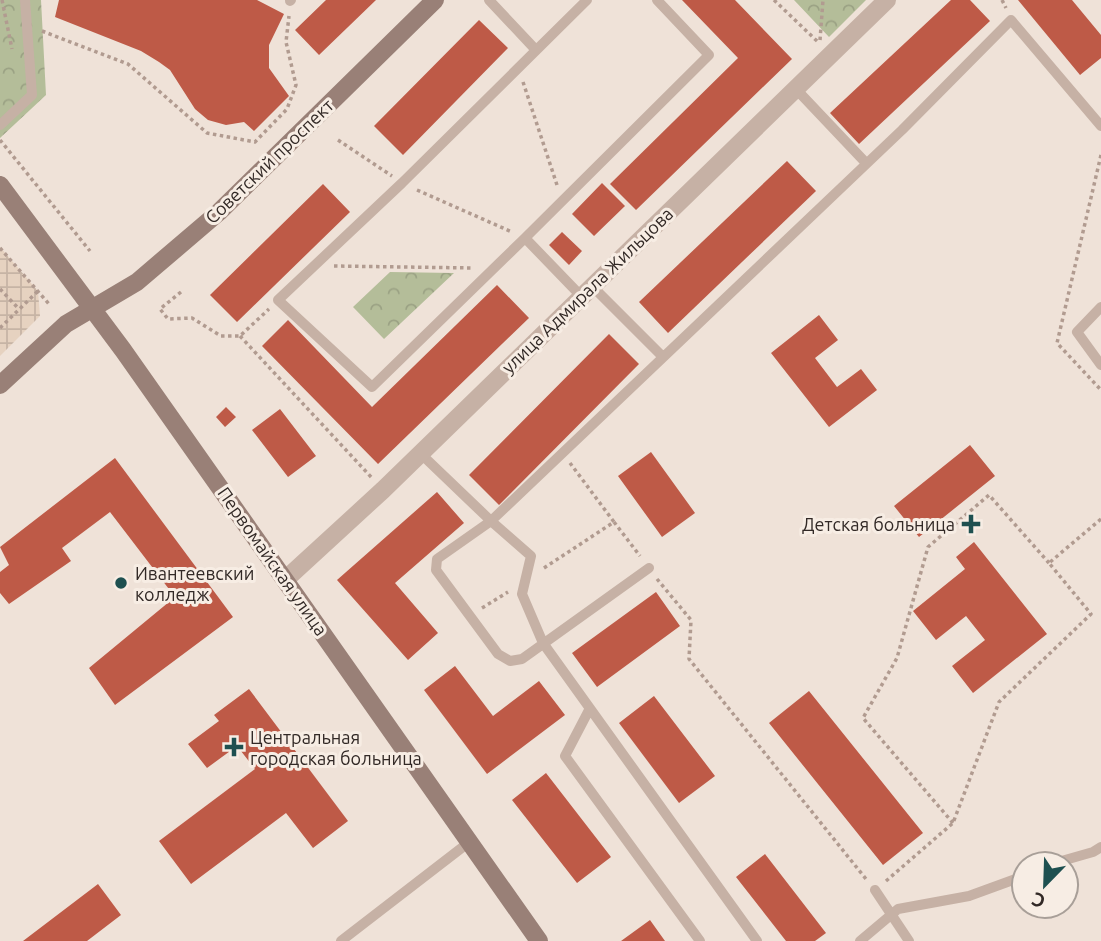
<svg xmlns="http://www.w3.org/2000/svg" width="1101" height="941" viewBox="0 0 1101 941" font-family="Ubuntu,sans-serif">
<defs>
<pattern id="forest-crowns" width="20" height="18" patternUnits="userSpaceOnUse" patternTransform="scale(1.75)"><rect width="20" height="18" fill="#b4bd99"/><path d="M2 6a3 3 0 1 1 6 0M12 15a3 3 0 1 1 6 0" fill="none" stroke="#9ba284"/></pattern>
<pattern id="plaza-grid" width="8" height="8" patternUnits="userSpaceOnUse" patternTransform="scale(1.75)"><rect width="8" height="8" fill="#e6d2c0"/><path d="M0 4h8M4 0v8" fill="none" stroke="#c6b4a5"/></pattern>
</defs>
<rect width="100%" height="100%" fill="#efe2d8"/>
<path fill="url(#forest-crowns)" d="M0 0H41L46 95 0 138Z
M794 0H866L829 37Z
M390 272 454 273 384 339 353 307Z"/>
<path fill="url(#plaza-grid)" d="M0 247 38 291 40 316 0 356Z"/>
<path fill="#be5a47" d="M59 0H257L284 14 269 45V68L289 96 254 131 244 122 226 125 208 120 195 109 170 70 159 62 141 51 55 17Z
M326 0H376L319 55 295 30Z
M682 0H735L792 59 636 210 610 184 738 58Z
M951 0H970L990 21 859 144 830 113Z
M1018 0H1072L1101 35V58L1080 75Z
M479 20 508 48 403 155 374 126Z
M787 161 816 191 668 333 639 302Z
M602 183 625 206 594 236 572 214Z
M323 184 350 212 237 322 210 295Z
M562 232 582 251 569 265 549 245Z
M497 285 529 318 378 464 262 346 288 320 372 407Z
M819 315 838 340 815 358 837 387 861 369 877 390 829 427 771 353Z
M609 334 639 364 499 505 469 475Z
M226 407 236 417 225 427 216 417Z
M280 409 316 456 288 477 252 430Z
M970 445 995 476 919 537 894 506Z
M651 452 695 513 662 537 618 476Z
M115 458 233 617 115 705 89 668 175 597 110 512 62 548 71 561 9 604 0 593V572L9 565 0 547Z
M437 492 464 523 395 583 438 633 408 660 337 580Z
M974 542 1047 634 973 693 952 666 985 640 966 616 936 640 913 611 965 569 956 557Z
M656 592 680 626 597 687 572 653Z
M455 666 493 716 539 681 565 715 487 774 424 690Z
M249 689 348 821 313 848 286 813 191 884 159 841 255 769 237 746 207 768 188 744 219 721 214 715Z
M809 691 923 833 883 865 769 723Z
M654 696 715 776 679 803 619 723Z
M546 773 611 857 577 883 512 800Z
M765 854 826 933 815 941H786L736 877Z
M98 884 121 915 87 941H23Z
M650 920 665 941H621Z"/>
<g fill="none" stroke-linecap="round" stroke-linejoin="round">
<path stroke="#b19b90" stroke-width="3.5" stroke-dasharray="3.5 3.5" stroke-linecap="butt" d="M2 0 12 49
M774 0 818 42
M1002 0 1006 8
M42 31 128 64 207 133 255 142 287 109 296 85 286 42 289 16
M820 40 823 0
M523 82 557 185
M0 140 90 251
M338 140 392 176
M1101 155 1057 343 1101 390
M417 190 512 232
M0 248 49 304
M334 266 473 268
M0 289 19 309
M181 292 160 309 168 319 192 318 221 336H240L269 309
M0 328 38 291
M240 336 372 478
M614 522 640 556
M544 568 614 522 570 463
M657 579 691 620 689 659 866 879
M482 608 508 592
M953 823 863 718 897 658 928 547 989 495 1049 563
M886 881 953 823 999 702 1091 614 1049 563 1101 519"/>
<path stroke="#c6b1a5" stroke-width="10" d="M489 0 535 49
M290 1 291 0
M795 88 866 163
M0 125 32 95 25 0
M525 238 709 55 657 0
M592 286 662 356
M581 296 525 238 372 387 278 300 402 183 587 0
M1101 307 1077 332 1101 365
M420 453 491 521 437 559 436 570 498 654 510 661 522 659 649 568
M589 710 565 756 700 941
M1051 864 1093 852 1101 847
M875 890 909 941
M341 941 468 843
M757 941 543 643 522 594 531 556 491 521 902 130 1011 20 1101 126
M860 941 898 909 969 896 1024 876"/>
<path stroke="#c6b1a5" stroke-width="18" d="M286 579 383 490 887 0"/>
<path stroke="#998077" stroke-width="18" d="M0 185 123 350 539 941
M0 385 66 324 137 282 219 212 435 0"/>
</g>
<g fill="#1e5050" stroke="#f7ede4" stroke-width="2.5">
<path d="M967.5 513.5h7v7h7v7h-7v7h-7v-7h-7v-7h7z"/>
<circle cx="121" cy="583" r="7"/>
<path d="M230.5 736.5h7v7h7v7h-7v7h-7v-7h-7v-7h7z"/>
</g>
<g text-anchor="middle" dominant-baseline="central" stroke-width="6" stroke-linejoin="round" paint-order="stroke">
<g font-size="18" fill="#322926" stroke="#f7ede4">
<text transform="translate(269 161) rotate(-44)">Советский проспект</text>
<text transform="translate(587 290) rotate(-44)">улица Адмирала Жильцова</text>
<text transform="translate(273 561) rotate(55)">Первомайская улица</text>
</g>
<g font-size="18" fill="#322926" stroke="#f7ede4" text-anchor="start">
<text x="955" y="524" text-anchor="end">Детская больница</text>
<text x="135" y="573">Ивантеевский<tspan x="135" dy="21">колледж</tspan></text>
<text x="250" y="737">Центральная<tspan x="250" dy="21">городская больница</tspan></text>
</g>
</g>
<g transform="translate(1045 885) rotate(203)"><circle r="33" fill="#f7ede4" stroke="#a89f98" stroke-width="2"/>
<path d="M0-5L12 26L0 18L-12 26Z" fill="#1e5050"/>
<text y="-10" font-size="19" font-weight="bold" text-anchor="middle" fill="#322926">С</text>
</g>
</svg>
